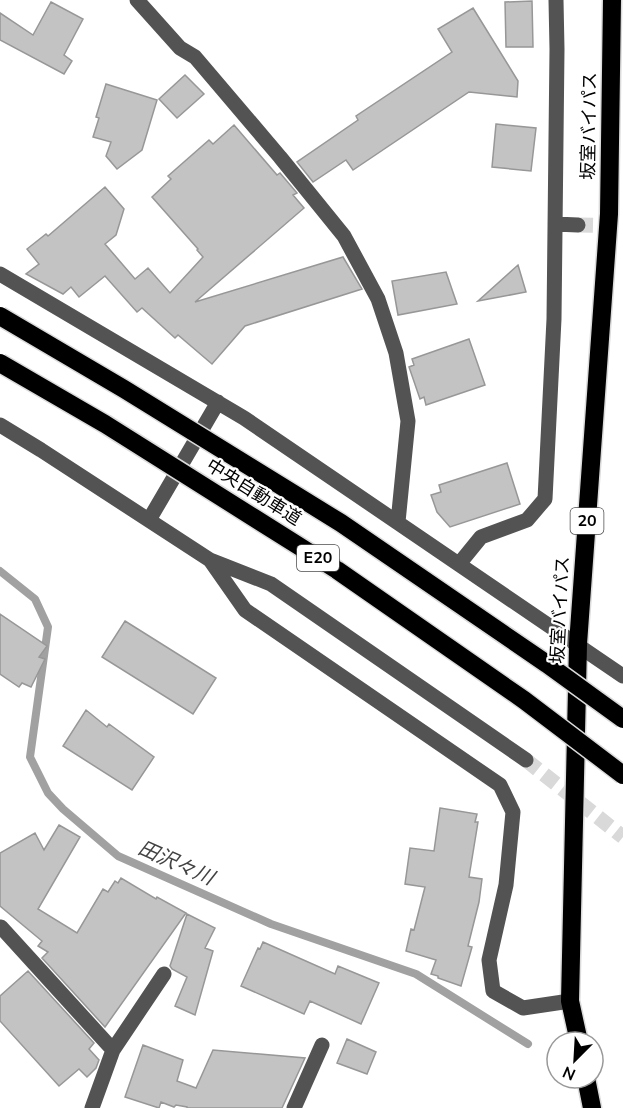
<svg xmlns="http://www.w3.org/2000/svg" width="623" height="1108" viewBox="0 0 623 1108" font-family="'Nunito Sans','Noto Sans JP',sans-serif">
<rect width="100%" height="100%" fill="#fff"/>
<g fill="none" stroke-linecap="round" stroke-linejoin="round">
<path stroke="#a1a1a1" stroke-width="8" d="M0 571 35 599 48 627 30 757 48 793 63 809 118 856 271 924 416 974 528 1044"/>
</g>
<path fill="#c3c3c3" stroke="#979797" stroke-width="1.5" d="M532 1 533 47H506L505 2Z
M51 2 83 19 64 55 72 61 64 74 0 40V13L33 35Z
M473 8 518 81 517 97 469 92 353 170 346 160 313 182 297 162 358 120 356 116 452 52 438 29Z
M185 75 204 94 177 118 159 99Z
M106 84 157 100 142 150 117 169 106 156 111 142 93 137 99 118 96 117Z
M496 124 536 128 531 171 492 167Z
M234 125 277 175 280 173 297 193 293 195 304 208 195 302 343 257 362 289 245 326 212 364 178 335 175 338 142 308 137 312 105 276 79 297 71 287 63 294 26 274 39 264 27 249 46 234 48 236 105 187 124 209 116 235 105 244 135 279 148 268 170 293 203 257 197 250 198 249 152 197 171 179 168 176 209 140 213 144Z
M518 265 526 292 478 301Z
M446 272 457 304 398 315 392 281Z
M469 339 485 385 426 405 424 397 420 399 409 367 414 365 412 359Z
M507 463 520 504 450 527 437 512 431 495 441 492 439 485Z
M0 614 47 646 39 657 45 659 31 687 22 683 19 687 0 674Z
M125 621 216 678 193 714 102 657Z
M86 710 107 727 109 724 154 757 132 790 63 746Z
M440 808 477 814 475 822H478L469 877 482 879 479 902 468 946 472 947 461 986 438 978V976L431 974 436 960 406 951 411 929 414 930 425 887 405 884 410 848 434 851Z
M59 825 80 837 38 909 77 933 103 889 108 892 115 881 118 883 121 878 156 899 157 897 186 913 105 1027 42 958 48 952 38 946 42 941 0 906V853L35 833 44 850Z
M187 914 215 928 205 948 213 951 195 1015 175 1006 187 977 172 969 170 966Z
M263 942 335 974 338 966 379 983 361 1024 310 1001 304 1014 241 986 258 948 260 949Z
M28 971 94 1043 89 1049 99 1060 96 1068 87 1077 79 1069 59 1086 0 1021V996Z
M347 1039 376 1052 367 1074 337 1063Z
M143 1045 183 1060 177 1081 196 1088 213 1050 305 1058 282 1108H187V1107L176 1105 174 1107 161 1102 159 1108 125 1097Z"/>
<g fill="none" stroke-linecap="round" stroke-linejoin="round">
<path stroke="#d9d9d9" stroke-width="15" stroke-dasharray="15 8" stroke-linecap="butt" d="M578 225 623 226
M526 760 623 837"/>
<defs>
<path id="highway" d="M579 1042 570 1001 578 644 609 214 612 0
M586 1078 592 1108"/>
</defs>
<use href="#highway" stroke="#dbdbdb" stroke-width="21"/>
<path stroke="#535353" stroke-width="15" d="M137 0 180 48 195 57 280 157 344 236 378 299 396 353 408 421 398 522
M555 224 578 225
M0 274 244 418 623 676
M0 425 41 450 210 560 271 584 526 760
M149 520 218 402
M210 560 245 610 500 785 513 812 506 885 489 960 493 991 523 1008 570 1001
M459 564 481 537 527 520 545 499 554 319 557 49 556 0
M1 927 113 1050
M92 1108 113 1050 164 974
M294 1108 322 1045"/>
<use href="#highway" stroke="#000" stroke-width="18"/>
<defs>
<path id="highway-bridge" d="M0 316 124 389 341 523 547 664 623 719
M0 363 105 424 337 570 524 700 623 775"/>
</defs>
<use href="#highway-bridge" stroke="#dbdbdb" stroke-width="21" stroke-linecap="butt"/>
<use href="#highway-bridge" stroke="#000" stroke-width="18"/>
</g>
<g text-anchor="middle" dominant-baseline="central" stroke-width="4.5" stroke-linejoin="round" paint-order="stroke">
<g fill="#fff" stroke="#4c4c4c" stroke-width="1.5">
<rect x="570.5" y="508" width="33" height="26" rx="4.5"/>
<rect x="297" y="545" width="42" height="26" rx="4.5"/>
</g>
<g font-size="16" font-weight="bold" fill="#000">
<text x="587" y="521">20</text>
<text x="318" y="558">E20</text>
</g>
<g font-size="18" fill="#000" stroke="#fff">
<text transform="translate(589 126) rotate(-89)">坂室バイパス</text>
<text transform="translate(254 492) rotate(32)">中央自動車道</text>
<text transform="translate(560 610) rotate(-87)">坂室バイパス</text>
</g>
<g font-size="20" font-style="italic" fill="#424242" stroke="#fff">
<text transform="translate(176 863) rotate(24)">田沢々川</text>
</g>
</g>
<g transform="translate(575 1060) rotate(204)"><circle r="28" fill="#ffffff" stroke="#999999" stroke-width="1.5"/>
<path d="M0-4.5L10 22L0 15L-10 22Z" fill="#000000"/>
<text y="-9" font-size="16" font-weight="bold" text-anchor="middle" fill="#000000">N</text>
</g>
</svg>
